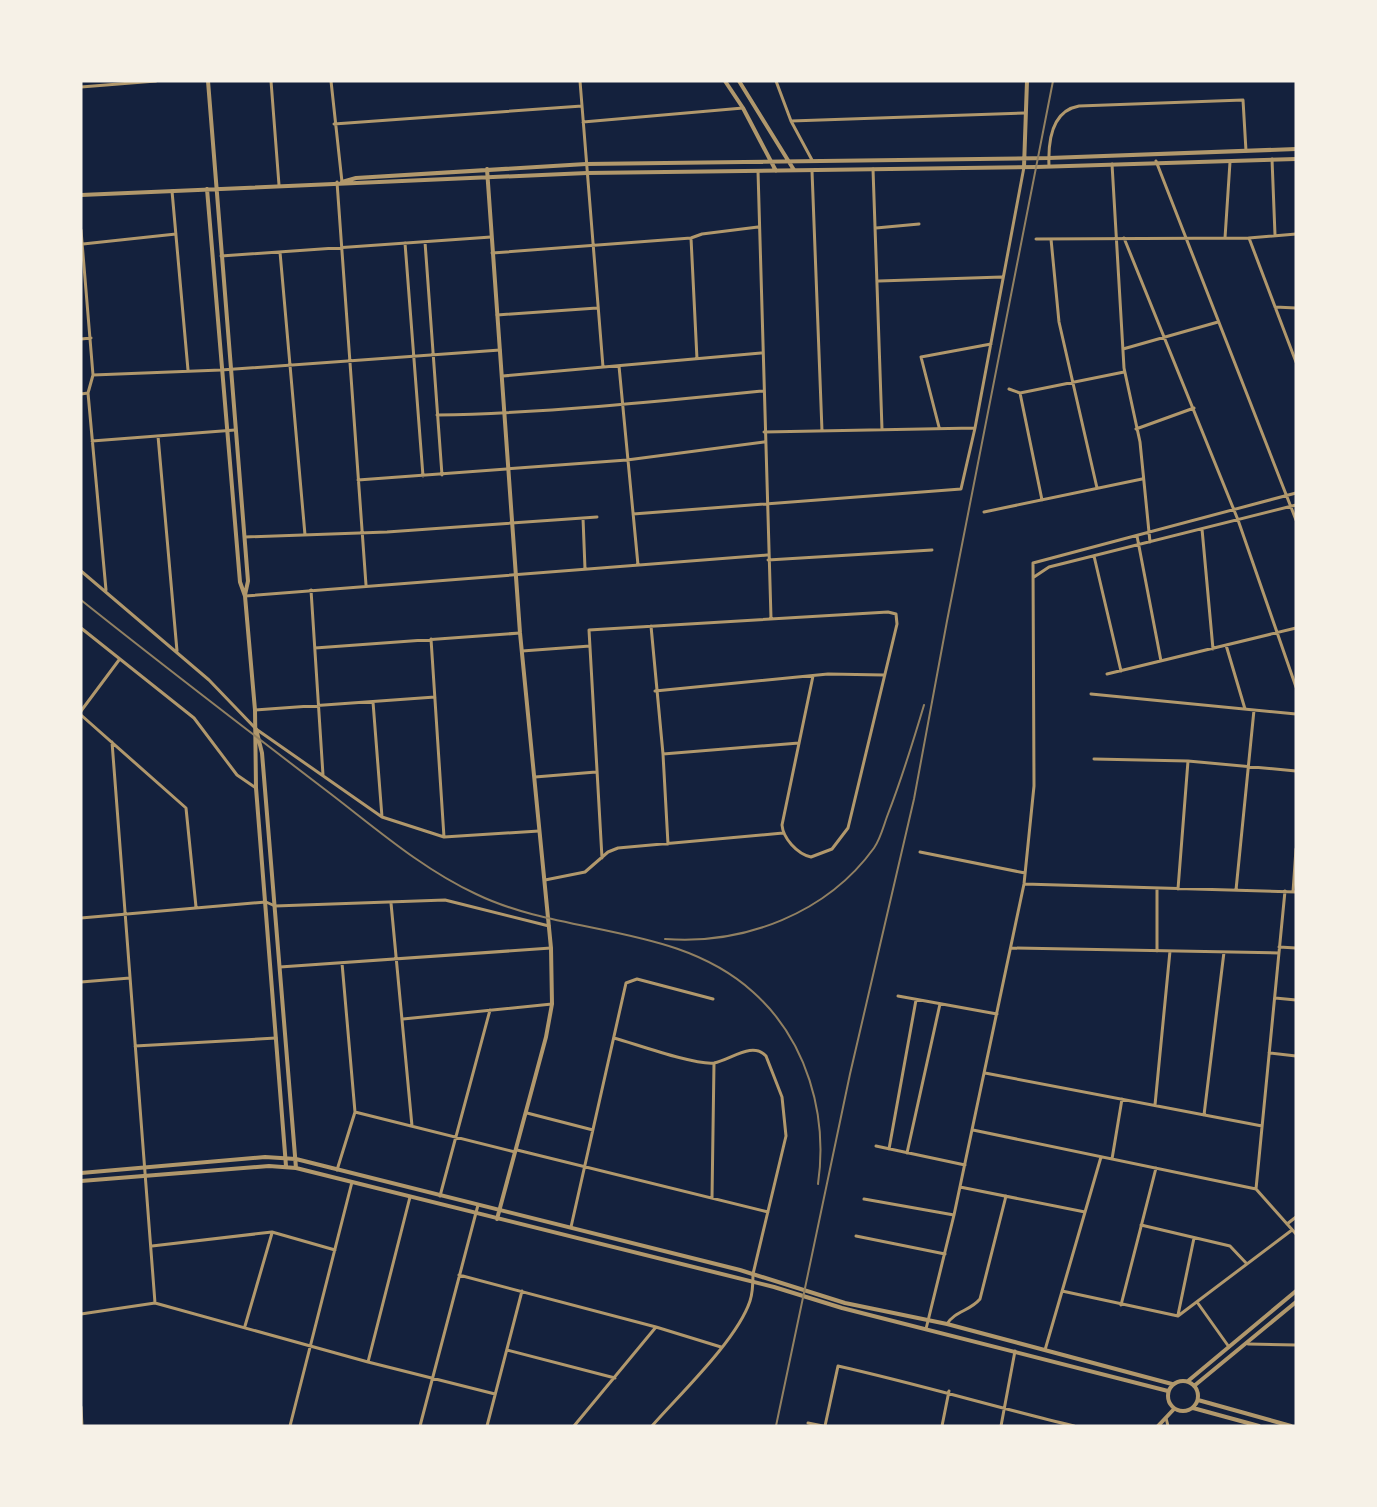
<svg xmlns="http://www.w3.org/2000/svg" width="1377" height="1507" viewBox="0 0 1377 1507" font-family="'Roboto Condensed',sans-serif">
<rect width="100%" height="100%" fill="#14213d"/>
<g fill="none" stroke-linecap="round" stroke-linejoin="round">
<path stroke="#b1986c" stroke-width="3" d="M271 81 279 185
M331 81 342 182
M580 81 603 367
M776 81 791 121 812 160
M81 87 156 81
M791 121 1025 113
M583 122 743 108
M334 124 582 106
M1272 159 1275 235
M1156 161 1296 520
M1112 164 1124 368 1140 442 1150 542
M1049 166C1048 143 1051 111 1079 106L1243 100 1246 151
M873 169 882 429
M758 171 771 618
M812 171 822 431
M337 182 366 585
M172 191 188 370
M876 228 919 224
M81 230 93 375 88 393 106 590
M691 238 697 359
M1124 238 1238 520 1296 687
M1225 238 1230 162
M1249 238 1296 362
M1036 239 1249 238 1296 234
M1051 239 1059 322 1097 488
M425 242 442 475
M405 243 423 476
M83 244 176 234
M280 252 305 535
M492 253 691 238 702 234 758 227
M221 256 491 237
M879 281 1002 277
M1275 307 1296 308
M497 315 597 308
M81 339 91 338
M1123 349 1218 322
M619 366 638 565
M93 375 221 370 500 350
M503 376 761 353
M1009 389 1020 393 1124 372
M1020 393 1042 500
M81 394 88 393
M437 415C546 413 654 402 763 391
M939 427 921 357 991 344
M1136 429 1194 408
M764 432 975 428
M158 436 177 651
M92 441 235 430
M358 480 627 460 764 442
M984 512 1142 479
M633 514 961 489 975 428 1024 167
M583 518 585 569
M1202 529 1213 649
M1137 536 1161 661
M245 537 387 532 597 517
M1094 556 1121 671
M768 560 932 550
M81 571 209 680 256 729 382 817 444 837 539 831
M1034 577 1049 567 1296 505
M311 590 323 775
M245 596 767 555
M651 626 663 754 668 844
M81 628 194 718 237 775 256 788
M431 639 444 837
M1226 645 1245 709
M315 648 520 633
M522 651 590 646
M1107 674 1296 628
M655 691 828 674 884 675
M1091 694 1296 714
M373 702 382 817
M255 710 435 697
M81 711 119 660
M81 715 186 808 196 907
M112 742 155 1303
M663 754 799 743
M1094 759 1188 761 1296 771
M535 777 596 772
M920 852 1025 873
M602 858 589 630 888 612 896 614 897 624 848 828 832 849 811 857C797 854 783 838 782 825L813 676
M545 880 585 872 608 852 618 848 783 833
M1024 884 1296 892
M1178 889 1188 761
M1236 890 1254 710
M1293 892 1296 849
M391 903 412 1126
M81 918 266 902 275 906 445 900 549 926
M1279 947 1296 948
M1011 948 1279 953
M1157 951V888
M280 967 551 948
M81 982 130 978
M898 996 997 1014
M1275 998 1296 1000
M403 1019 552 1004
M614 1038C636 1044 693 1065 714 1063 731 1060 752 1041 766 1056L782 1097 786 1136 753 1274C753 1283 753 1292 750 1301 737 1340 680 1394 652 1426
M135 1046 276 1038
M1269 1053 1296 1056
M985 1073 1262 1126
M1155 1105 1170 951
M355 1112 515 1152
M527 1113 593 1130
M1204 1115 1224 952
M973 1130 1256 1189 1296 1234
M876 1146 965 1165
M889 1149 916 1000
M517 1150 768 1212
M907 1153 940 1004
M1112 1159 1122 1099
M337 1170 355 1112 342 963
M960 1187 1085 1212
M1256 1189 1285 891
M440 1196 490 1010
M712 1198 714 1063
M864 1199 954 1215
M1287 1224 1296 1217
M1141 1225 1230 1246 1247 1264
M571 1227 626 983 637 979 713 999
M856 1236 945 1254
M152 1246 272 1232 335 1250
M459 1275 656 1327 721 1347
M1062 1291 1178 1316 1292 1230
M1197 1302 1229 1347
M1121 1305 1156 1168
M81 1314 155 1303 368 1362 495 1394
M1178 1315 1194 1238
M947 1324C955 1311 970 1311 980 1299L1006 1196
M245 1326 272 1233
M926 1329 954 1215 1024 884 1034 786 1033 563 1296 493
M1248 1344 1296 1345
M507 1350 615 1378
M1045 1350 1101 1157
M368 1362 410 1197
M81 1407 82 1426
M1166 1418 1168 1426
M808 1423 823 1426
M290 1426 352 1182
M420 1426 478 1205
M487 1426 522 1291
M574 1426 656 1327
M825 1426 838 1366C918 1384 995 1407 1074 1426
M942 1426 949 1391
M1001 1426 1015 1351"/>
<path stroke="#b1986c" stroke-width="4" d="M208 81 248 581 245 595
M725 81 743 108 776 171
M739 81 794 170
M1024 167 1027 81
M487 169 520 633 551 948 552 1004 546 1037 497 1219
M342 182 356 178 586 164 1049 158 1296 149
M207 189 240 582 245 596 255 710 256 788 286 1166
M81 195 587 173 1036 167 1296 159
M256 729 262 753 296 1168
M81 1173 265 1157 296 1159 740 1270 845 1303 947 1324 1172 1384
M81 1181 269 1166 296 1168 774 1287 842 1308 1168 1391
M1168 1396a15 15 0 1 1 30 0a15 15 0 1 1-30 0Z
M1188 1381 1296 1291
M1194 1386 1296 1302
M1198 1400 1291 1426
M1193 1408 1259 1426
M1158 1426 1174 1409"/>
<path stroke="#918062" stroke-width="2" d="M81 600C161 664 242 726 323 788 372 825 420 868 476 894 565 937 677 923 753 992 807 1040 828 1115 818 1184
M665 939C745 945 827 913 874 848 881 838 884 824 888 814 902 778 913 742 924 705
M776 1426 850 1074 914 799 947 621 1053 81"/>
</g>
<rect width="1377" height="1507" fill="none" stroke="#f6f1e7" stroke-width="165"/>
</svg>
